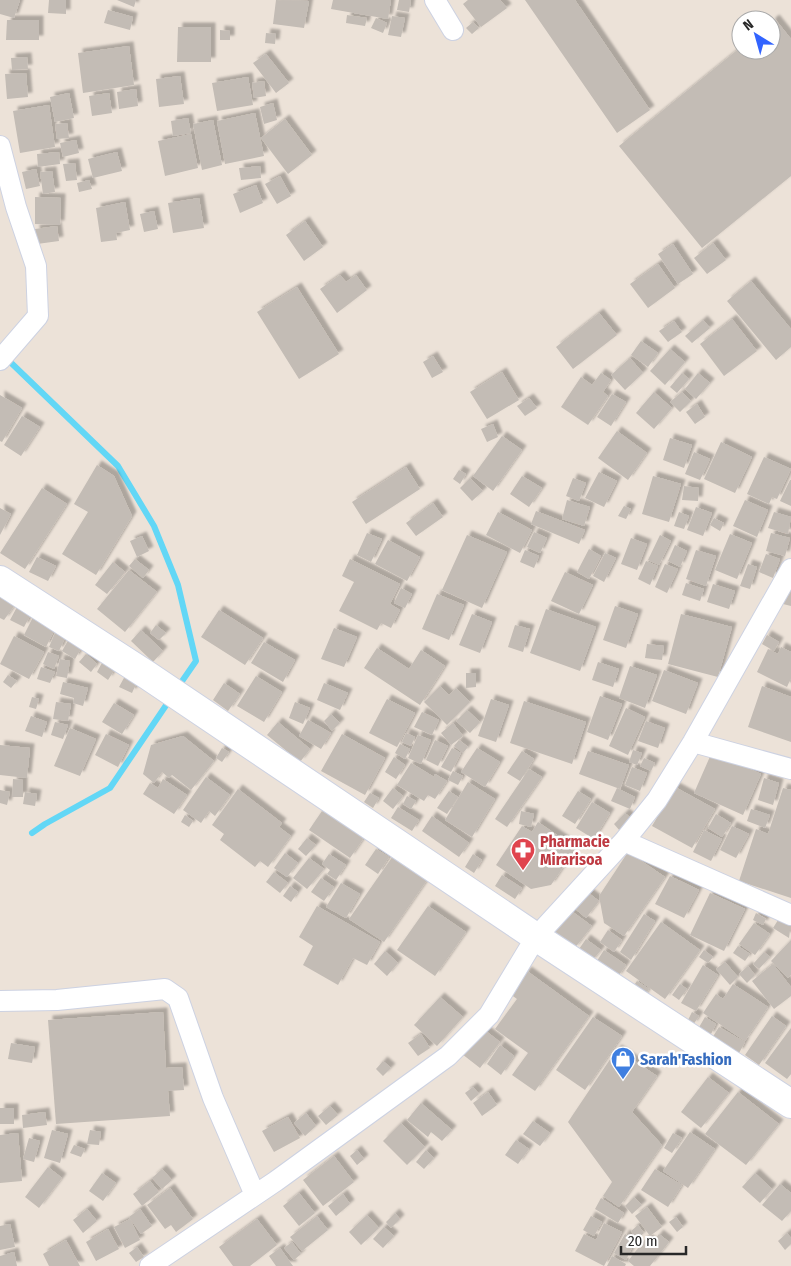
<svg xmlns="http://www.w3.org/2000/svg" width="791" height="1266" viewBox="0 0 791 1266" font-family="'Fira Sans Condensed',sans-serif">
<defs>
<filter id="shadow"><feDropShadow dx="4.5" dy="-4.5" stdDeviation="1" flood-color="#0004"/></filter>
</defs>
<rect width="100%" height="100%" fill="#ece2d8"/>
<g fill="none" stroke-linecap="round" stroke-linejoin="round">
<path stroke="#62d7f6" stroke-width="6" d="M5 357 118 466 154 526 178 585 196 661 178 687
M32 833 45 824 110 788 171 698"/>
</g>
<path fill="#c3bcb5" filter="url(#shadow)" d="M0 0H20L14 18 0 14Z
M49 0H66V14L48 13Z
M117 0H136L134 7Z
M276 0 309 1 304 28 273 24Z
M333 0H391L388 19 331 9Z
M399 0H411L409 12 397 10Z
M468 0H500L507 8 481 27 463 4Z
M525 0H575L650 110 617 133Z
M108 10 133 17 130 30 104 23Z
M347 15 367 18 365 26 346 23Z
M392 16 405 18 401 37 388 35Z
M376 18 387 23 383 33 371 28Z
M775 19 791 39V176L702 248 619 146 741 47V50H771V22Z
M7 20H39V40H6Z
M473 22 479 28 472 34 466 28Z
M178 27H211V62H177Z
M220 30 230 31V40H220Z
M266 33 276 34 275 44 265 43Z
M129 46 134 85 83 93 78 53Z
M266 54 289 83 276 93 253 63Z
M27 57 28 69 12 70 11 58Z
M26 73 28 97 7 99 5 74Z
M180 76 184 104 159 107 156 79Z
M248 77 253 105 217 111 212 83Z
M264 81 266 96 254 98 252 83Z
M136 89 138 106 119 109 117 92Z
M69 93 74 118 55 122 50 97Z
M109 93 112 113 92 116 89 96Z
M273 103 277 120 264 124 260 107Z
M49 105 55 147 20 153 13 111Z
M255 113 264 156 225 164 217 121Z
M188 118 191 133 173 136 171 121Z
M285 119 312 155 288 174 261 138Z
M213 120 222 165 202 170 193 124Z
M67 123 69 138 57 139 55 124Z
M191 134 198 168 165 176 158 141Z
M76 140 79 153 63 157 60 143Z
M59 152 60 164 38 167 37 154Z
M117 152 122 171 93 178 88 159Z
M75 163 77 180 66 181 63 164Z
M260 166 261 178 241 180 239 168Z
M36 169 40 186 26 189 22 172Z
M52 171 55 192 43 194 40 172Z
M280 176 291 196 277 204 265 184Z
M89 180 92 189 79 192 77 183Z
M256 185 263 203 240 213 233 194Z
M35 197 61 198 60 225 35 224Z
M199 198 204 228 173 233 168 203Z
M125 202 130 230 116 233 117 240 101 242 96 208Z
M154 211 158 229 144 232 140 214Z
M305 221 323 247 304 261 286 235Z
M57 226 59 241 37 244 35 229Z
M713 243 726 260 707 274 694 258Z
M673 244 693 274 678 284 658 254Z
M658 264 675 288 648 308 630 284Z
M340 275 346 282 356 275 367 290 337 313 320 289Z
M751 281 791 329V347L776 360 727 301Z
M297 287 339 354 299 379 257 312Z
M599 313 617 335 573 369 556 347Z
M732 319 757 351 724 376 700 344Z
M703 320 710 328 692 343 685 336Z
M674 321 682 332 668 342 659 331Z
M641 341 658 353 648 367 631 355Z
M670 349 685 362 665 385 650 371Z
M433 356 443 372 432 378 423 362Z
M630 358 643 373 625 390 611 375Z
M502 372 519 400 487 419 470 392Z
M601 373 611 380 603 392 608 396 588 425 561 407 581 377 592 385Z
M682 373 689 379 677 393 670 387Z
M698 373 710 383 696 399 685 389Z
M654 392 672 408 654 429 636 413Z
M682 392 691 401 680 412 670 402Z
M612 394 626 402 611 426 597 417Z
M0 395 22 408 2 442 0 441Z
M529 398 537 408 525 416 517 406Z
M697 404 705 417 695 424 686 412Z
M22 416 40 427 21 456 4 445Z
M493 424 498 437 487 442 481 429Z
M617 431 647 453 628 480 598 458Z
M502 436 522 450 493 491 473 476Z
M670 438 692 445 684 468 663 460Z
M721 442 752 457 735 493 704 479Z
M694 452 710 459 700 480 685 474Z
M764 457 791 469 777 499 772 497 769 504 747 494Z
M97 465 114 476 132 516 96 575 62 554 88 512 74 504Z
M406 467 420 489 366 524 352 502Z
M459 470 466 474 460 484 453 479Z
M599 472 617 481 604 507 585 498Z
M522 476 542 488 529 507 510 494Z
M653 476 681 484 669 522 642 514Z
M470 478 483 491 472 501 460 488Z
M573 478 586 483 579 501 566 496Z
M790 480H791V506L780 501Z
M684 486 699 488 698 501 682 500Z
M42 488 67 504 25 569 0 553Z
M567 500 590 507 584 526 562 519Z
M745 500 768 510 757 537 733 526Z
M433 503 443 517 416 536 406 523Z
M624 506 631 509 626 519 618 516Z
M696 507 712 513 703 536 687 530Z
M0 508 11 514 0 535Z
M536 511 585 530 579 544 531 524Z
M498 512 532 530 520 553 486 535Z
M679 512 689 516 684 529 674 526Z
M774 512 791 517 788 534 768 528Z
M714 518 724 523 720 531 710 525Z
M534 532 547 538 540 553 527 547Z
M367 533 382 539 371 562 357 555Z
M771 533 790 538 785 556 766 551Z
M730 534 752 543 737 579 715 570Z
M467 535 507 552 482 608 442 590Z
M660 535 671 541 659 565 648 560Z
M142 536 149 551 137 557 130 541Z
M631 538 647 544 637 570 621 564Z
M388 540 420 557 407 581 375 564Z
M675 545 687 551 680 567 668 561Z
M589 549 601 556 589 579 577 572Z
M525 550 539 556 534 568 520 562Z
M696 550 716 556 706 586 686 579Z
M605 553 616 558 604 582 593 576Z
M766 554 780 559 773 578 759 572Z
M37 557 56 566 48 581 29 572Z
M135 559 149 570 143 578 129 566Z
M350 559 400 584 390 604 400 610 391 628 381 623 377 630 339 611 354 582 342 576Z
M646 561 658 566 650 585 638 579Z
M113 562 125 572 107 594 95 585Z
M665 564 678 569 667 593 655 587Z
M748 564 757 567 750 589 740 586Z
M129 570 157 592 125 632 97 609Z
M565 572 593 585 579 614 551 601Z
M686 583 704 589 700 601 682 595Z
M789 583 791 584V606L783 604Z
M713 584 735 591 729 609 707 602Z
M401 588 412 594 405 608 394 603Z
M0 590 17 602 4 620 0 618Z
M437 594 464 605 449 640 422 629Z
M615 606 638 614 626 648 603 640Z
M17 607 31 614 24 627 10 620Z
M546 609 596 627 580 671 530 653Z
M219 610 263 638 245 665 201 637Z
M35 613 57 625 46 647 24 635Z
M472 614 492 622 480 653 459 645Z
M681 614 732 627 718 677 668 664Z
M156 625 166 633 159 640 150 633Z
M515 625 530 629 523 652 508 647Z
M334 628 357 637 344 667 321 659Z
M141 630 163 651 153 662 131 641Z
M55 633 65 638 59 651 49 647Z
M767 635 779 642 774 651 762 644Z
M14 636 44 652 29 679 0 664Z
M70 637 83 645 75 659 62 651Z
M264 642 295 660 283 682 251 663Z
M647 644 664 646 662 660 645 658Z
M781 647 791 652V678L787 687 757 672 768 649 778 654Z
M377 648 409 669 421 650 445 666 420 705 364 668Z
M48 652 59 656 54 669 43 664Z
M86 654 97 664 91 672 79 662Z
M60 659 70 661 67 678 56 676Z
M103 661 115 669 108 680 97 672Z
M598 662 619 669 613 687 592 680Z
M630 666 657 675 645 708 619 698Z
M41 667 55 672 50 683 37 679Z
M664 670 698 683 686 714 652 701Z
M466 673H476V687L466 688Z
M8 675 17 681 11 688 3 682Z
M125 676 137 682 132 693 119 687Z
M256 676 282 692 264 722 237 706Z
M63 682 88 688 83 706 73 703 74 698 60 694Z
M224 683 240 694 228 711 213 700Z
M324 683 348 693 340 710 317 700Z
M440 686 449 695 456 688 470 702 447 725 424 702Z
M762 686 791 697V742L748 727Z
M600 696 622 704 608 740 587 732Z
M32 697 39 699 36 709 29 707Z
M387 699 415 713 397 747 369 733Z
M491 699 509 705 496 742 478 736Z
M524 701 586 722 572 764 510 743Z
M56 702 71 704 68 721 53 719Z
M295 702 310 708 303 724 289 718Z
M114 703 134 715 122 734 102 722Z
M626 708 645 717 628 755 609 746Z
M467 710 480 722 470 733 456 721Z
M422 712 439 720 432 735 414 727Z
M331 714 340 723 332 731 324 721Z
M31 716 47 722 42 737 25 731Z
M308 720 331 733 321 749 299 736Z
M646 721 665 728 658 748 638 741Z
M55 722 68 725 63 739 51 735Z
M278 722 310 749 300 762 267 735Z
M453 723 463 736 451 745 441 733Z
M70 728 96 739 80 776 54 766Z
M406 733 415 737 411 746 402 742Z
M106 734 129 745 118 767 95 755Z
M342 734 385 758 365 795 321 771Z
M418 735 431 740 421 764 408 758Z
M183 736 214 761 191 790 172 775 169 778 162 772 154 783 143 774 151 745Z
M435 740 448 746 438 766 426 760Z
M459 740 468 747 463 753 454 746Z
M400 744 410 749 405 759 395 753Z
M0 745 30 748 27 778 0 775Z
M222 748 229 752 222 762 216 758Z
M452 748 461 753 451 772 441 767Z
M477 748 500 762 485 787 461 772Z
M633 750 642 753 637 765 629 762Z
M522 751 534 759 520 781 507 773Z
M588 751 629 765 620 789 579 774Z
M712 752 761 774 743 815 694 793Z
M394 757 405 765 396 779 385 772Z
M644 758 655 763 651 771 640 766Z
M411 763 434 777 435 774 447 781 435 799 428 795 424 801 397 785Z
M632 767 647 773 640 791 625 785Z
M529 769 542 777 507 827 495 819Z
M453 771 463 776 458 785 448 780Z
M206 777 230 795 215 816 209 811 201 823 183 810Z
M764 778 779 783 773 805 758 800Z
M13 779 23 780V797H12Z
M163 779 187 795 174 814 143 794 150 783 158 788Z
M468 782 495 799 472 837 445 820Z
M675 787 715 809 692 848 652 826Z
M393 788 403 796 393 809 383 801Z
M617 788 635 797 630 809 611 801Z
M783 788 791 790V898L739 881 756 829 768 834Z
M238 789 282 823 279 827 291 836 268 867 260 861 255 867 220 840 224 834 212 825Z
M0 790 10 792 7 805 0 803Z
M449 791 458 797 447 814 437 808Z
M578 791 591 799 575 824 562 816Z
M25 792 37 794 35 806 23 804Z
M370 793 379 798 373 808 364 802Z
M407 796 416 801 411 809 403 804Z
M592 802 610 813 594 839 576 828Z
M398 807 419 820 412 831 391 818Z
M751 809 770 815 765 828 747 821Z
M322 811 363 839 350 858 309 830Z
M521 811 534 814 531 827 519 824Z
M625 813 632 819 620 831 614 824Z
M716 814 731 823 722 837 708 828Z
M185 815 193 821 189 827 181 822Z
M432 816 469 843 459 857 422 831Z
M538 822 576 848 551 885 531 889 496 865 522 826 532 832Z
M732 826 749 834 736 858 720 850Z
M704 830 722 839 711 861 693 852Z
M307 838 316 845 306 856 298 849Z
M376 849 389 857 378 874 365 865Z
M628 852 665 877 624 936 604 923 599 896Z
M285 853 298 863 287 877 274 868Z
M329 854 346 865 336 880 327 874 330 870 322 864Z
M473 854 482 860 474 873 465 867Z
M393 856 427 880 384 942 349 919Z
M309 858 324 869 307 889 293 878Z
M274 872 288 883 280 893 266 882Z
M502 875 522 888 515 899 495 886Z
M670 876 699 890 684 918 655 904Z
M321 878 334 887 324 901 311 892Z
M341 883 360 894 346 918 326 907Z
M290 886 298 892 291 902 283 896Z
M586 891 599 901 586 918 573 907Z
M710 893 745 909 724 951 690 935Z
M317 906 380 942 367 965 353 958 338 985 303 965 313 946 299 937Z
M428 906 466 932 435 976 397 950Z
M570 910 592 926 574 949 553 933Z
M756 913 766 919 763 925 753 920Z
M644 914 655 921 631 960 620 952Z
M780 917 791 923 789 938 773 928Z
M661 922 700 950 665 999 626 971Z
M754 923 770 934 755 955 739 944Z
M608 930 622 940 614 952 600 942Z
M586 939 601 950 591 962 577 952Z
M791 940V975L788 978 771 961Z
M738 946 750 954 745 961 733 953Z
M604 950 626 965 617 978 595 964Z
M704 950 713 957 708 963 699 957Z
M385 951 398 963 387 976 374 964Z
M764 952 770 957 759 969 753 964Z
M725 962 738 977 730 985 716 969Z
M773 964 791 987V996L774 1009 752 981Z
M703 965 718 975 696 1011 681 1003Z
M748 966 755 975 747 983 739 974Z
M527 971 589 1016 535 1091 512 1075 528 1053 495 1029 517 999 510 994Z
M637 981 649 989 642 999 630 991Z
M680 984 687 989 679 1000 672 995Z
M733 984 768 1007 745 1041 703 1013 716 994 723 999Z
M440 997 463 1017 437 1046 414 1025Z
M163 1012 166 1068 182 1067 184 1090 168 1091 170 1116 56 1124 48 1020Z
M692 1012 699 1016 693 1025 687 1022Z
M772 1016 786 1026 759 1065 745 1055Z
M593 1017 622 1036 585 1090 556 1070Z
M705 1017 716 1024 710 1036 698 1029Z
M719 1027 745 1042 739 1053 712 1038Z
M482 1028 500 1042 480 1068 462 1054Z
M791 1028V1074L787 1079 765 1063Z
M421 1034 430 1048 418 1056 408 1043Z
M11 1043 35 1047 32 1063 8 1059Z
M500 1045 514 1056 501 1075 487 1064Z
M617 1049 657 1076 632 1112 662 1145 619 1207 603 1196 612 1182 568 1122Z
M383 1061 391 1068 383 1076 376 1069Z
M708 1077 729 1093 701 1128 681 1112Z
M473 1087 479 1094 471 1101 465 1093Z
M488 1092 497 1105 482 1116 473 1103Z
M738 1092 779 1124 746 1165 705 1134Z
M421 1103 452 1130 442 1141 431 1132 428 1137 407 1120Z
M330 1106 338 1115 326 1125 318 1116Z
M0 1108H14V1124H0Z
M45 1112 47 1125 23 1128 22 1115Z
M306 1113 316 1126 305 1136 294 1123Z
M288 1117 300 1138 274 1152 262 1131Z
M533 1121 550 1133 540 1146 523 1134Z
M401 1123 425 1147 407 1165 383 1141Z
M52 1130 68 1134 60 1163 44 1158Z
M90 1130 101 1132 99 1145 87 1144Z
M690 1132 715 1149 688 1188 663 1171Z
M18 1133 22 1181 0 1183V1135Z
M673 1133 682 1138 672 1153 664 1148Z
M29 1138 40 1141 34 1162 23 1159Z
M516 1140 529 1149 518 1164 505 1155Z
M74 1145 85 1149 81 1157 70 1153Z
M357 1150 364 1159 357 1165 350 1156Z
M426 1150 434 1158 424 1169 416 1162Z
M334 1156 354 1182 323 1206 303 1180Z
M48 1167 62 1178 39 1208 25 1197Z
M162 1169 172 1180 162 1189 152 1178Z
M655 1169 682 1185 668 1207 641 1190Z
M102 1173 116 1183 103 1201 89 1191Z
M755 1173 772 1189 760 1203 742 1187Z
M150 1181 159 1192 142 1206 133 1194Z
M780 1184 791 1193V1211L782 1221 762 1205Z
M170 1188 193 1219 176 1232 171 1225 165 1229 147 1205Z
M299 1193 315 1213 299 1226 283 1206Z
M343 1194 350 1204 336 1216 328 1206Z
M634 1197 642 1205 632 1214 625 1206Z
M601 1198 624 1213 618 1223 595 1209Z
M647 1207 662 1227 650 1236 635 1216Z
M87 1209 97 1221 83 1233 73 1220Z
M140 1209 152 1226 141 1234 129 1217Z
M395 1213 400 1219 391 1228 386 1222Z
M367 1215 379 1228 361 1245 349 1232Z
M317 1216 328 1230 302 1251 290 1237Z
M591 1216 602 1222 594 1236 583 1230Z
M676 1217 683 1227 677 1232 669 1222Z
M130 1219 140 1240 125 1248 114 1227Z
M257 1219 277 1245 250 1266H233L219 1247Z
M604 1223 622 1232 604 1266 575 1251 584 1234 596 1240Z
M10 1224 15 1247 0 1250V1226Z
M638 1225 644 1233 637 1239 631 1231Z
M384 1227 394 1236 383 1248 373 1239Z
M108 1229 119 1249 96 1261 86 1242Z
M787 1233 791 1238V1244L785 1250 778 1241Z
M625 1234 636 1240 626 1260 614 1253Z
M659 1234 669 1242 650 1266H634L628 1261 646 1238 653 1242Z
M66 1240 80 1266H49L43 1254Z
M292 1242 301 1254 294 1260 284 1248Z
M137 1247 144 1257 136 1262 129 1253Z
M280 1248 293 1266H276L269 1256Z
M14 1252 17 1266H0V1256Z
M612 1256 626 1264 625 1266H607Z"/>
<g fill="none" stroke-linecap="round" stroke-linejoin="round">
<defs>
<path id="street" d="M435 0 453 30
M0 146 16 207 36 266 38 316 0 360
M693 742 791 769
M624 841 791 915
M0 1001 57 1000 165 989 178 998 213 1098 255 1195
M150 1266 276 1181 448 1056 489 1015 536 937 624 841 657 800 693 742 791 569"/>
<path id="secondary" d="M0 580 147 675 536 937 791 1104"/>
</defs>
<use href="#street" stroke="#cdd2e2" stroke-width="22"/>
<use href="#secondary" stroke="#cdd2e2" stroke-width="30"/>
<use href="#street" stroke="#fff" stroke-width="20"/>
<use href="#secondary" stroke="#fff" stroke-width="28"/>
</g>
<defs>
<symbol id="pharmacy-pin" viewBox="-11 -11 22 30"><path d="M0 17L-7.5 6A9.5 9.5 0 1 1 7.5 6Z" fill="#e0444e" stroke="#fff"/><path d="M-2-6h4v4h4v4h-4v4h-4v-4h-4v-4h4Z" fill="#fff"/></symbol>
<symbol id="shop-pin" viewBox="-11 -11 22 30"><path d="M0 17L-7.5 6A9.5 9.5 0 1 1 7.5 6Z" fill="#3f7fe0" stroke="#fff"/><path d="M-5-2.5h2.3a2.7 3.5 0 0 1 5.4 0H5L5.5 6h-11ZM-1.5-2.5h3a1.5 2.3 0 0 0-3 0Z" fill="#fff"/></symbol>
</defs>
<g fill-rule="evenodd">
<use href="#pharmacy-pin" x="509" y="836" width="28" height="38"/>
<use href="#shop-pin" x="609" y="1045" width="28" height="38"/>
</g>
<g text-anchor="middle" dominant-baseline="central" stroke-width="5" stroke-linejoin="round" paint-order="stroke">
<g font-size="16" font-weight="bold" fill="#be3a42" stroke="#fff" text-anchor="start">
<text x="540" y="841">Pharmacie<tspan x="540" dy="18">Mirarisoa</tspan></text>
</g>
<g font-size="16" font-weight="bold" fill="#366cbe" stroke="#fff" text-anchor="start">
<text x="640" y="1059">Sarah'Fashion</text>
</g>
</g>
<g transform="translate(756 35) rotate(323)"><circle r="24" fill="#ffffff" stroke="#a9a9a9"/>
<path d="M0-4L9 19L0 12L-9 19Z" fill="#3264ff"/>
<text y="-8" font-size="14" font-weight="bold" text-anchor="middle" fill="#282828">N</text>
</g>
<path d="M621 1246v8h65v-8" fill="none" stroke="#282828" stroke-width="2.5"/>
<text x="628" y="1246" font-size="15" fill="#282828" stroke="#ffffff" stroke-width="4" paint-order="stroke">20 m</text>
</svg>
